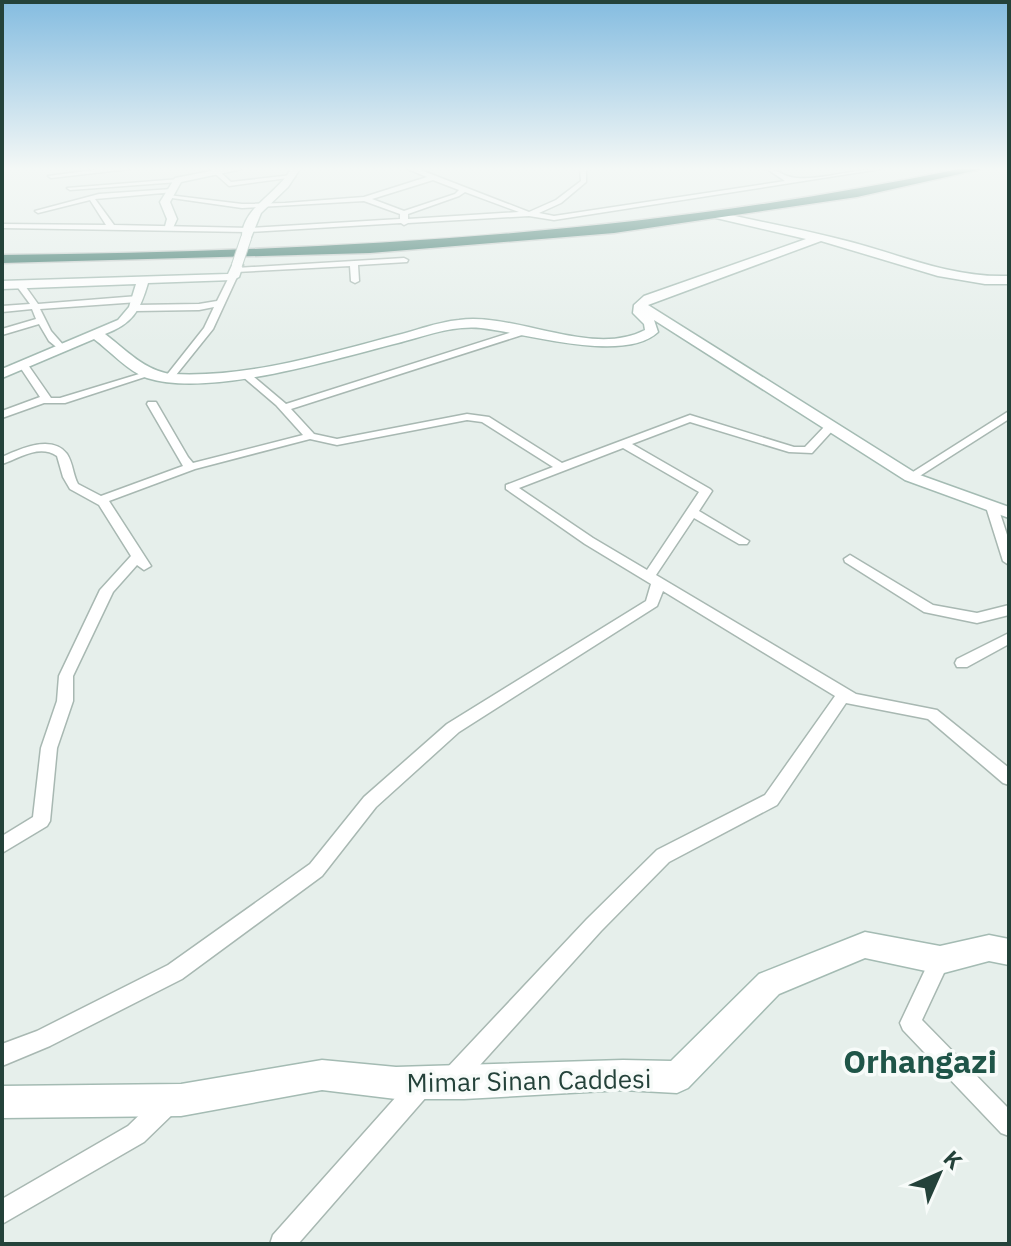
<svg xmlns="http://www.w3.org/2000/svg" width="1011" height="1246" viewBox="0 0 1011 1246" font-family="'IBM Plex Sans',sans-serif">
<rect width="100%" height="100%" fill="#e6efeb"/>
<g fill="none" stroke-linecap="round" stroke-linejoin="round">
<defs>
<path id="street" d="M101 169H129L51 178 48 176Z
M210 169H217L231 182 292 175 295 177 229 186Z
M408 169H418L529 212 556 200 581 181 580 169H586V182L561 203 539 213 554 216 785 181 767 169C778 169 785 178 797 178 824 180 852 169 880 169L554 220 529 216 408 223 404 225 401 223 248 232 2 228V224L106 225 90 200 38 213 35 211 99 194 172 189 174 192 95 199 114 225 251 228 400 219V214L364 201 242 208 165 197 168 195 242 204 285 203 364 197 427 177ZM433 180 459 190 455 194 404 211 372 199ZM465 192 519 212 408 219V214L459 196Z
M180 179 178 182 70 190 67 188Z
M404 258 408 260 407 262 358 265 359 281 355 283 351 281 350 266 236 272 232 270 236 268Z
M230 275 237 277 213 329 172 380H166V376L204 328 214 307 199 310 135 311 131 308 135 305 199 304 217 301Z
M17 283H23L38 304 138 296 142 299 138 302 40 309 51 331 65 347 60 350 49 341 39 324 2 335V329L36 319 32 309 2 312V306L30 304 16 285Z
M522 329 527 332 525 334 291 409 314 434 337 439 467 414 489 417 562 463 690 415 794 447H805L825 426H833V430L812 453 789 452 690 422 632 444 710 489 712 491 699 511 749 541 747 544H739L694 518 656 575 856 694 937 710 1009 768V785L1003 783 928 719 846 703 777 805 669 862 601 931 462 1085 454 1088 446 1085 443 1077 446 1069 587 919 657 850 765 795 835 696 663 591 657 606 459 732 376 807 322 876 182 979 50 1046 2 1066V1044L37 1031 168 965 310 864 364 797 447 724 646 601 651 584 585 544 506 489V485L553 467 482 422 467 420 337 445 310 439 195 469 109 501 151 566 144 570 137 565 113 592 73 676V701L57 748 50 821 47 826 2 853V836L33 817 41 748 57 701 59 676 100 590 131 556 99 505 70 489 63 477 57 456C39 444 20 458 2 464V457C20 449 52 434 67 454 73 463 73 475 78 484L101 496 183 466 147 404 148 402H156L188 457 193 463 303 435 276 405 242 376V372H248L286 404ZM623 448 699 492 647 570 593 538 519 488Z
M20 362H26L51 398H60L149 371 154 374 65 403H44L2 418V411L40 397 18 364Z
M1009 411V419L915 479 911 480 905 477Z
M992 503 998 507 1009 541V565L1003 561 986 507Z
M850 555 933 605 977 613 1009 605V615L977 623 924 612 845 562 844 559Z
M1009 633V644L967 667H957L955 663 957 659Z
M940 951 947 953 950 960 922 1020 1009 1109V1136L1001 1133 903 1030 900 1023 933 953Z
M420 1076 428 1079 431 1087 428 1095 298 1244H270L273 1235 412 1079Z
M168 1092 176 1095 179 1103 176 1111 144 1142 2 1224V1199L128 1126 160 1095Z"/>
<path id="secondary" d="M221 169H242L181 182 170 202 177 219 172 230H164L167 219 160 202 175 178Z
M291 169H300L288 187 261 213 250 240H242C240 208 277 195 291 169Z
M720 213C762 222 805 230 847 241 902 255 951 278 1009 276V284H985L938 276 821 241 648 305 917 474 1009 507V518L905 480 654 320 658 332C624 364 525 333 481 328 453 325 425 336 398 343 334 359 210 398 147 378 129 372 109 350 94 339L2 378V369L118 320 129 307 136 284 2 289V281L228 274 233 263 237 262 243 265 239 277 233 280 148 283C140 311 132 324 105 334 125 349 146 372 172 374 247 378 322 355 394 336 415 331 437 322 459 320 515 312 592 358 645 330L644 324 633 313 634 305 644 296 806 239 716 218V214Z
M865 932 940 946 989 935 1009 939V965L989 961 940 974 865 958 779 994 688 1088 677 1093 623 1090 464 1099H396L322 1090 181 1116 2 1118V1086L181 1084 322 1060 396 1067 623 1060 671 1061 759 974Z"/>
<path id="highway" d="M959 169H982L857 197 614 233 370 253 2 263V255C329 251 638 236 959 169Z"/>
</defs>
<use href="#street" stroke="#a8b8b2" stroke-width="3"/>
<use href="#secondary" stroke="#a4bbb3" stroke-width="3"/>
<use href="#highway" stroke="#c2cac8" stroke-width="3"/>
<use href="#street" fill="#fff" fill-rule="evenodd"/>
<use href="#secondary" fill="#fff" fill-rule="evenodd"/>
<use href="#highway" fill="#2f6f62" fill-rule="evenodd"/>
<defs>
<path id="secondary-bridge" d="M237 265 246 238"/>
</defs>
<use href="#secondary-bridge" stroke="#a4bbb3" stroke-width="12" stroke-linecap="butt"/>
<use href="#secondary-bridge" stroke="#fff" stroke-width="10"/>
</g>
<linearGradient id="sky" x2="0" y2="1"><stop stop-color="#84bce0"/><stop offset="0.49" stop-color="#f4f8f6"/><stop offset="1" stop-color="#f4f8f6" stop-opacity="0"/></linearGradient>
<rect width="1011" height="344" fill="url(#sky)"/>
<g text-anchor="middle" dominant-baseline="central" stroke-width="7" stroke-linejoin="round" paint-order="stroke">
<g font-size="26" fill="#24423a" stroke="#f7fbf9">
<text transform="translate(529 1080) rotate(-1)">Mimar Sinan Caddesi</text>
</g>
<g font-size="32" font-weight="bold" fill="#1f5548" stroke="#f7fbf9">
<text x="920" y="1061">Orhangazi</text>
</g>
</g>
<rect width="1011" height="1246" fill="none" stroke="#24423a" stroke-width="8"/>
<g transform="translate(939 1174) rotate(45)" stroke="#f7fbf9" stroke-width="6" paint-order="stroke">
<path d="M0-6L14 30L0 20L-14 30Z" fill="#24423a"/>
<text y="-12" font-size="22" font-weight="bold" text-anchor="middle" fill="#24423a">K</text>
</g>
</svg>
